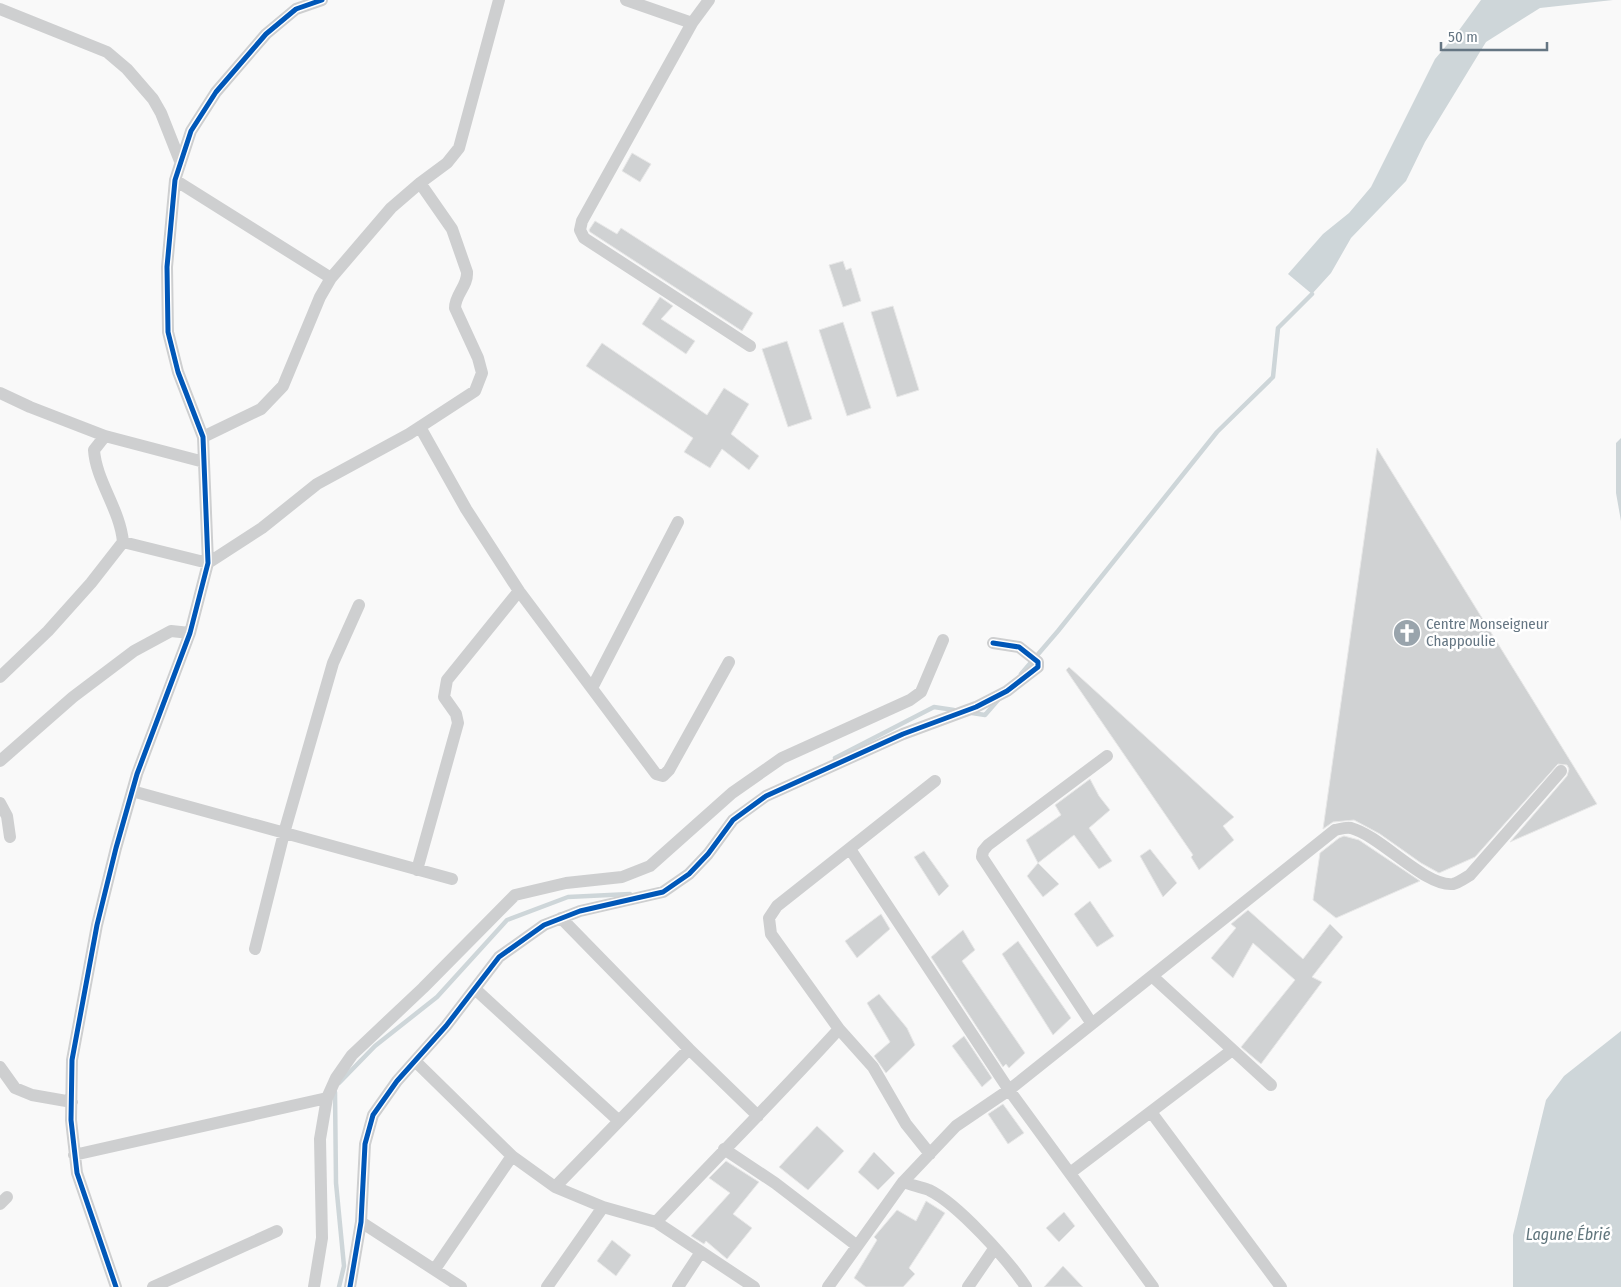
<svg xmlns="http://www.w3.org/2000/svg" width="1621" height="1287" viewBox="0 0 1621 1287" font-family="'Fira Sans Condensed',sans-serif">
<rect width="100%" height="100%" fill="#f9f9f9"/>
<path fill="#ced6d9" d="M1481 0H1613L1540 8 1486 42 1425 142 1406 181 1351 238 1331 273 1312 294 1288 274 1323 234 1349 213 1371 187 1435 59 1457 33Z
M1621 438V521L1616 493V443Z
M1621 1031V1287H1513V1235L1546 1100 1564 1076Z"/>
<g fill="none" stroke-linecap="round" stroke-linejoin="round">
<path stroke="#ced6d9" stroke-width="4.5" d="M1021 674 1058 631 1217 432 1273 377 1278 328 1312 294
M972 713 985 715 998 700
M835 758 934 707 954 710
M339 1083 375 1046 437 997 507 920 568 897 630 894
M335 1092 336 1183 344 1266 339 1287"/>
</g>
<path fill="#d0d2d3" stroke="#e8e8e8" d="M632 153 651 164 640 182 622 171Z
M595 221 617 234 621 228 753 313 742 331 590 232 589 230Z
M843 261 846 270 851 268 861 301 843 307 829 265Z
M660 297 673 306 661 319 695 341 686 354 642 324Z
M893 306 919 390 897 397 871 312Z
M843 322 871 408 847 416 819 330Z
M787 341 812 419 788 427 762 349Z
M602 343 707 415 724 388 749 404 731 434 759 456 749 470 722 449 710 468 684 452 693 438 586 366Z
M1377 448 1597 804 1510 842 1567 776 1569 769 1567 765 1558 764 1475 857 1439 873 1421 863 1380 834 1354 820 1333 822 1323 829Z
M1069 667 1234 817 1223 826 1234 840 1199 870 1191 857 1193 855 1066 670Z
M1090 779 1099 796 1110 810 1089 828 1112 861 1099 869 1074 835 1038 863 1026 840 1061 815 1055 805Z
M1344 836 1359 840 1420 881 1336 918 1313 900 1320 853 1339 838Z
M1150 849 1177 883 1163 897 1140 856Z
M924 851 949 886 939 896 914 857Z
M1038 863 1059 884 1043 897 1027 876Z
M1090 901 1114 936 1097 947 1074 914Z
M1248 910 1303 959 1330 924 1343 937 1312 977 1322 982 1261 1064 1241 1047 1295 980 1253 943 1233 978 1211 958 1236 928 1231 924Z
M881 914 890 929 857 958 845 941Z
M963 930 975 950 962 961 1025 1053 1009 1068 1006 1064 1003 1067 931 957Z
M1018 941 1071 1018 1053 1035 1002 954Z
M879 994 907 1028 915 1045 886 1073 874 1056 890 1042 867 1003Z
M964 1036 992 1078 982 1087 952 1046Z
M1003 1104 1024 1133 1008 1144 988 1114Z
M817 1126 844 1151 808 1190 779 1167Z
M874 1152 895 1173 878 1190 858 1172Z
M726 1161 759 1182 733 1214 752 1228 727 1259 706 1241 704 1244 691 1236 730 1193 709 1178Z
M926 1201 945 1213 909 1268 915 1274 903 1287H866L854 1278 877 1240 874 1237 897 1210 916 1221Z
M1064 1212 1075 1226 1059 1242 1046 1228Z
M612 1240 631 1255 616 1276 597 1261Z
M1063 1266 1083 1287H1044Z"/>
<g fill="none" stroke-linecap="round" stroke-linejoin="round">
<path stroke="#cecfd0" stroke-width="12" d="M626 0 692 23 709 0
M0 9 107 52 127 69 153 99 161 113 180 161
M692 23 582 221 580 230 584 238 750 346
M175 180 331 278
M420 183 447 163 459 148 499 0
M0 393 30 407 105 436 204 462
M420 427 466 509 519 591 656 774 663 776 669 770 729 662
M123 542 208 563 262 528 317 484 409 434 475 391 482 373 478 358 455 308C455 294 468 286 467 272L452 229 420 183 391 208 331 278 320 297 283 386 261 409 203 437
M0 677 48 631 91 583 123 542C120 509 96 481 94 450L105 436
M592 688 678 522
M0 761 73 697 134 651 171 631 190 633
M132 791 452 879
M0 803 7 816 10 837
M850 849 1009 1090 1153 1287
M417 870 458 723 456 714 444 697 447 680 519 591
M561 918 689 1049 758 1116
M255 949 284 833 333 663 359 605
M1152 976 1271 1085
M475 989 619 1121
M1092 1024 982 857 983 851 988 845 1107 756
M415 1061 512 1156 555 1187 603 1207 656 1222 754 1287
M0 1067 15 1088 32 1095 72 1102
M1151 1112 1281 1287
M724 1149 775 1183 856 1245
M930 1154 906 1124 873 1067 839 1029 771 934 769 918 777 906 935 781
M74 1155 327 1098
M1070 1173 1231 1051
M903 1182C911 1185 921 1187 929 1190 958 1204 1008 1260 1026 1287
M555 1187 689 1049
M0 1204 7 1197
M361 1222 461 1287
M656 1222C717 1157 779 1095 839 1029
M435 1269 512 1156
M116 1287 77 1173 71 1120 72 1060 97 925 116 848 137 774 190 633 208 563 203 437 178 372 168 332 167 267 175 180 191 131 216 92 266 34 296 9 322 0
M153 1287 277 1231
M314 1287 322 1238 320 1139 327 1098 336 1078 352 1055 423 988 515 895 566 883 622 877 650 866 732 793 782 758 910 700 921 692 943 640
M350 1287 361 1222 365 1144 373 1115 397 1081 446 1026 499 957 544 925 580 911 663 892 689 874 708 854 733 820 766 796 903 734 976 707 1007 691 1038 667V662L1019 647 993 643
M547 1287 603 1207
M678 1287 701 1252
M828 1287 903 1182 956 1126 1009 1090 1335 830C1340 829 1346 827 1351 828 1381 836 1425 887 1453 884 1458 883 1465 878 1470 875L1561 771
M968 1287 994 1249"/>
<defs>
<path id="cycleway" d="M116 1287 77 1173 71 1120 72 1060 97 925 116 848 137 774 190 633 208 563 203 437 178 372 168 332 167 267 175 180 191 131 216 92 266 34 296 9 322 0
M350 1287 361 1222 365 1144 373 1115 397 1081 446 1026 499 957 544 925 580 911 663 892 689 874 708 854 733 820 766 796 903 734 976 707 1007 691 1038 667V662L1019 647 993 643"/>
</defs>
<use href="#cycleway" stroke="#fff" stroke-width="8"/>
<use href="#cycleway" stroke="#0057b8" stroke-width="5"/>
</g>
<defs>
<symbol id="church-disc" viewBox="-11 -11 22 22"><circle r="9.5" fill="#99a4ac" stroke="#fff"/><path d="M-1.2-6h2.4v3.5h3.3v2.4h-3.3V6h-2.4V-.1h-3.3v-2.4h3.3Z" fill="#fff"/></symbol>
</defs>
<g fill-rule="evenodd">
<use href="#church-disc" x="1391" y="617" width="32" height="32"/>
</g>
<g text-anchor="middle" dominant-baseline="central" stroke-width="5" stroke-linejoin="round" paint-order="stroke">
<g font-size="15" fill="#657683" stroke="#fff" text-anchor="start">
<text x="1426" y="624">Centre Monseigneur<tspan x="1426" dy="17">Chappoulie</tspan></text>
</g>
<g font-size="16" font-style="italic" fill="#60757c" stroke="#fff">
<text x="1568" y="1234">Lagune Ébrié</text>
</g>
</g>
<path d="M1441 42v8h106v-8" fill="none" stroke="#657683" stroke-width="2.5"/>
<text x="1448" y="42" font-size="15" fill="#657683" stroke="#ffffff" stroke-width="4" paint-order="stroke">50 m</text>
</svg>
